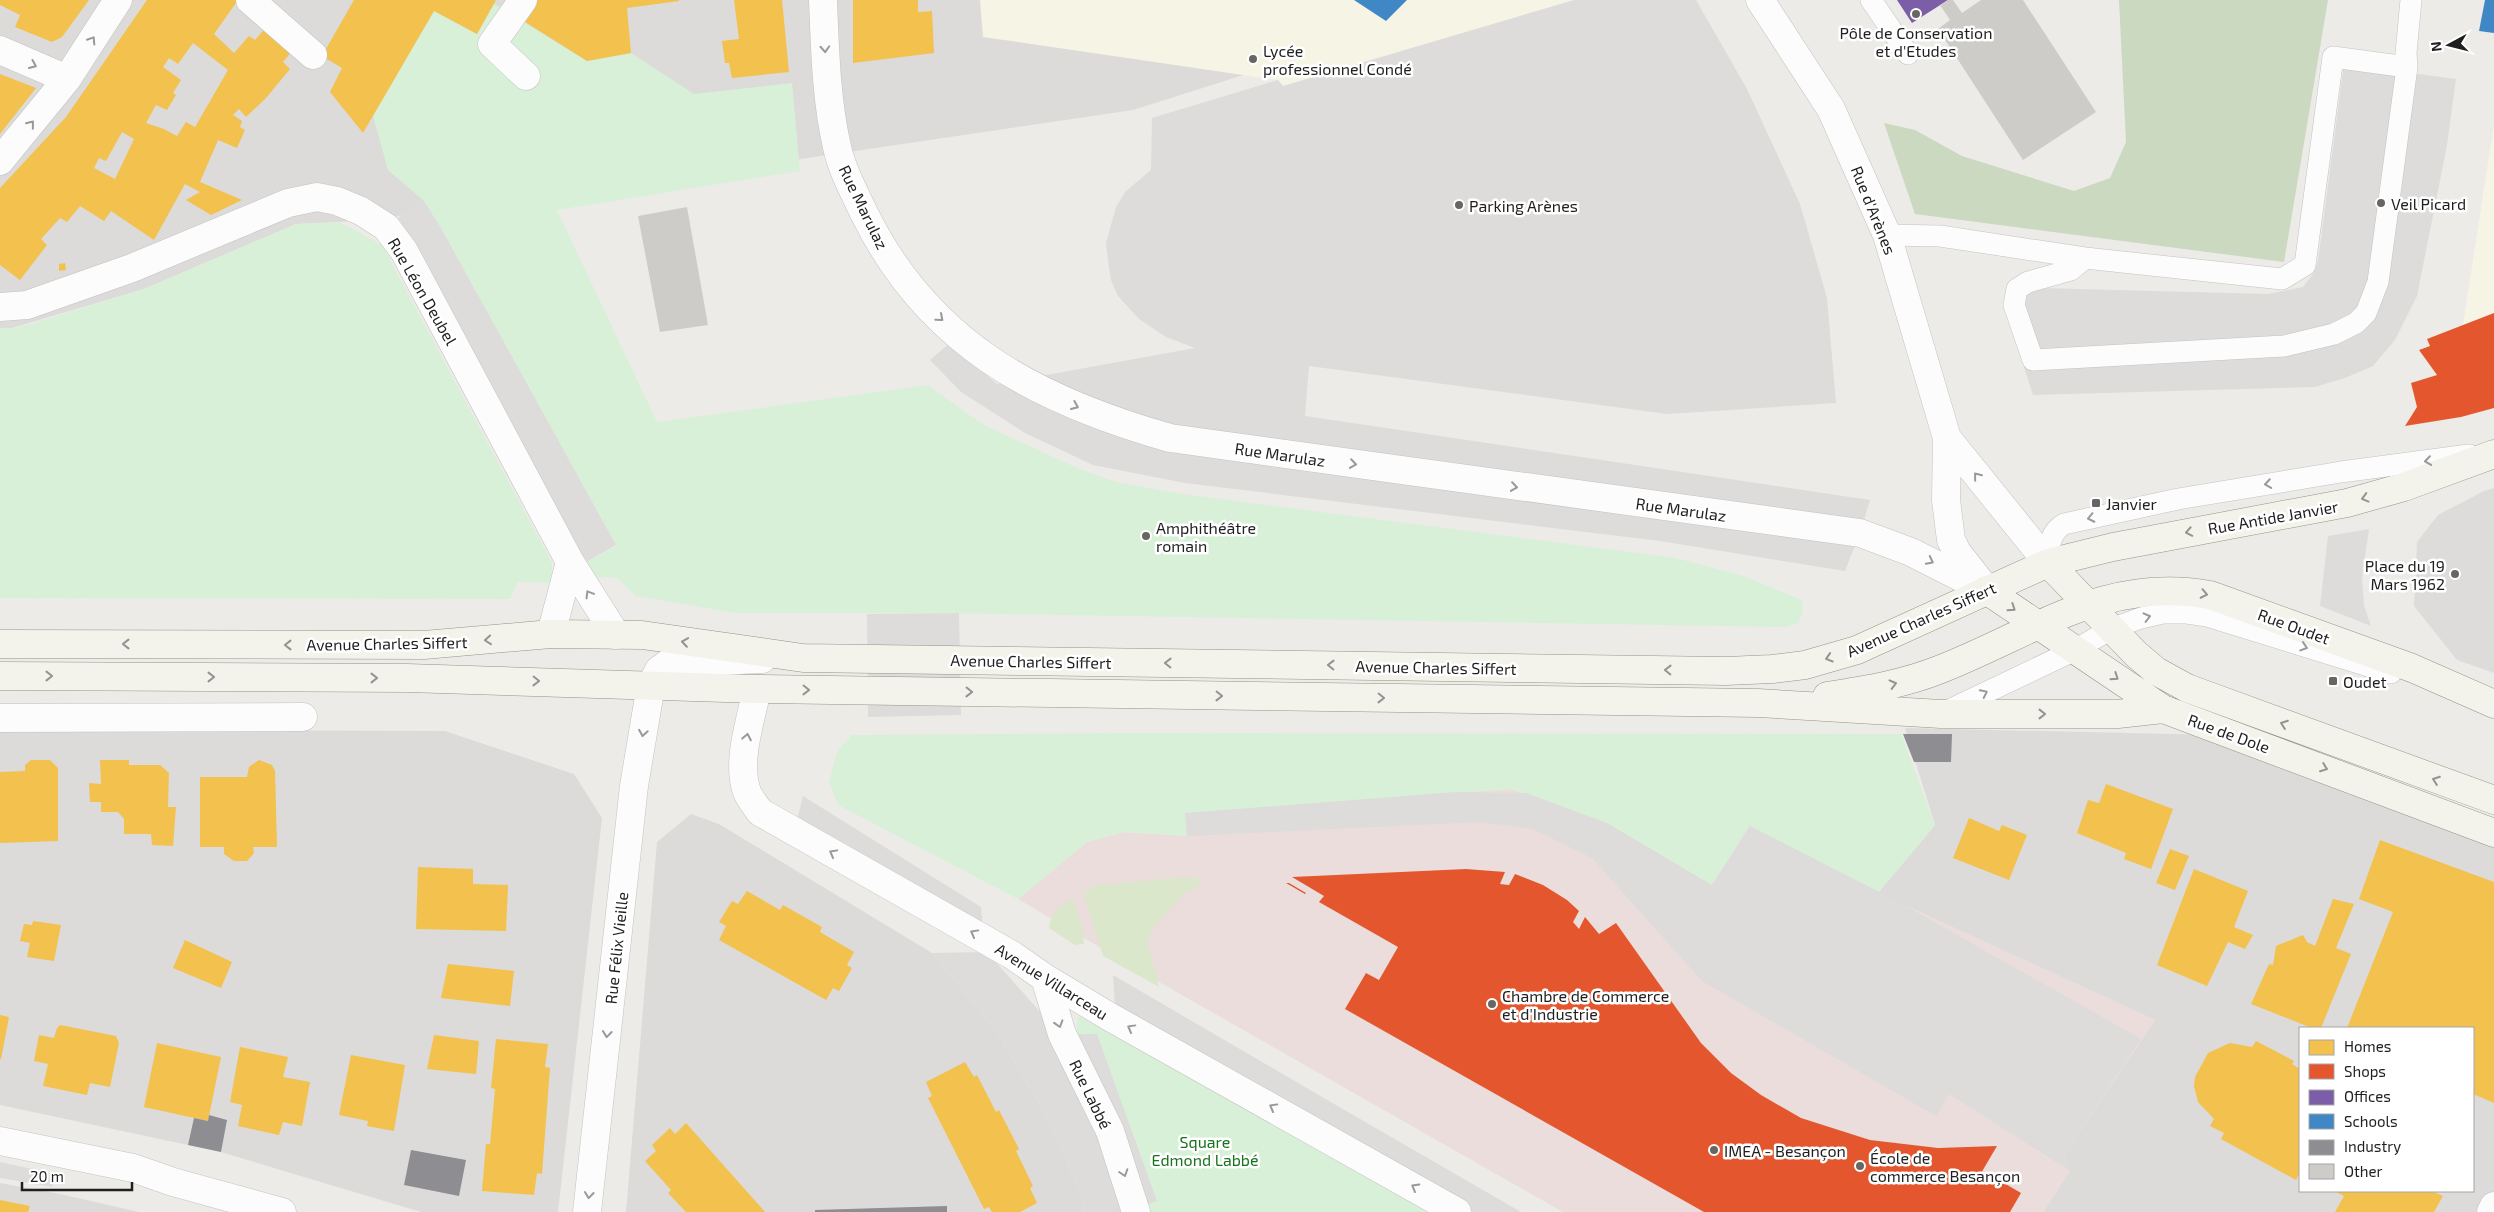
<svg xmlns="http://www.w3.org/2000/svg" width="2494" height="1212" viewBox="0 0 2494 1212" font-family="'Exo 2',sans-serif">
<rect width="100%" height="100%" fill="#edebe8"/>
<path fill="#dcdbd9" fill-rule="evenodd" d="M0 0H1481L1133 110 450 211 340 222 296 224 144 289 12 328H0Z
M1905 728 2216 735 2494 844V1212H2043L2070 1171 2063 1156 2155 1020 1878 893 1935 825ZM2300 1028H2473V1191H2300Z
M0 730 445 731 574 774 602 818 558 1212H421L221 1152 0 1105Z
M691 814 719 824 932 953 995 1029 1046 1115 1082 1196 1084 1212H626L657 842Z
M0 1183 60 1194 139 1212H0Z"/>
<path fill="#eadddb" d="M1511 789 1581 813 1712 885 1749 826 1878 893 2155 1020 2063 1156 2070 1171 2043 1212H1563L1152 978 1018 899 1087 842 1124 832 1187 836 1185 813Z"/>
<path fill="#f5f4e5" d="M980 0H1574L1283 86 1278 80 983 37Z
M2494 124V408L2461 417 2405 426 2417 407 2411 383 2436 375 2419 350 2430 346 2427 339 2463 325Z"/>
<path fill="#dbe7ca" d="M1183 877 1201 879 1196 889 1186 891 1151 930 1148 944 1159 987 1103 956 1084 894 1093 886Z
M1073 899 1081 924 1084 944 1075 945 1049 928C1050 913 1060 905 1073 899Z"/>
<path fill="#cad9c0" d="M2119 0H2328L2284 262 1915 214 1884 123 1915 130 1962 156 2074 191 2110 178 2126 142Z"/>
<path fill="#d9f0d8" d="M494 4 587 61 631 53 694 94 792 83 800 171 557 210 657 422 928 385 982 424 1075 467 1116 482 1182 494 1676 558 1744 576 1802 600 1803 612 1798 623 1786 627 935 613H735L636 596 617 578 595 577 586 562 616 546 441 228 423 200 388 170 373 116 434 11 477 34Z
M340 222 382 245 552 563V583L518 582 510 599 0 598V328H12L34 323 144 289 296 224Z
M1128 733 1901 734 1935 825 1878 893 1749 826 1712 885 1581 813 1511 789 1185 813 1187 836 1124 832 1087 842 1018 899 838 805 829 783 837 751 852 735Z
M1099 1015 1419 1206 1424 1212H1148L1146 1206 1156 1201 1076 1034 1078 1017Z"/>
<path fill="#dddcdb" d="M1574 0H1696L1747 89 1800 204 1827 298 1836 403 1667 414 1309 366 1305 416 1870 500 1860 533 1845 571 1660 541 1185 483 1093 465 1025 433 961 392 930 360 950 343 997 384 1195 348 1166 337 1139 319 1118 296 1111 280 1108 261 1106 243 1116 207 1125 192 1151 170 1152 118 1278 80 1283 86Z
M2344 64 2456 79 2447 145 2417 296 2395 340 2373 366 2345 378 2315 387 2033 395 2005 308 2006 287 2268 294 2303 287 2313 274 2318 261Z
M423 200 441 228 616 545 586 562 416 244 398 218Z
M2494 488V673L2457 660 2414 606 2417 542 2438 515 2484 491Z
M2369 529 2362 578 2364 605 2371 626 2320 606 2328 536Z
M959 613 961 715 868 717 867 614Z
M1456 792 1526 793 1607 823 1712 885 1750 826 1899 902 2141 1039 2063 1156 2070 1171 1949 1094 1936 1116 1702 981 1592 858 1533 829 1479 822 1187 836 1185 813Z
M803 796 981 907 983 932 795 828Z
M987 952 1043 1015 1076 1034H1097L1157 1201 1146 1205 1148 1212H1084L1082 1196 1046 1115 995 1029 932 953Z
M1113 975 1329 1101 1521 1212H1434L1115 1006Z
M0 1162 56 1174 52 1187 0 1178Z"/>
<path fill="#f2c14e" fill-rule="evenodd" d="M0 0H89L62 37 52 42 15 27 20 15 0 5Z
M147 0H238L214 34 234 53 249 36 255 40 268 25 293 50 283 62 290 69 266 98 246 117 239 109 233 115 242 121 240 127 245 130 237 148 218 140 200 182 242 200 211 215 186 200 200 192 185 184 154 240 111 211 104 221 80 206 67 222 60 218 41 239 47 245 20 280 0 265V188L66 117ZM193 43 228 70 195 127 186 122 177 136 164 129 146 123 156 105 167 110 176 95 173 93 181 80 163 67 169 58 178 64ZM122 132 134 139 115 179 94 168 99 158 106 161Z
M354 0H496L477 34 434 11 363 133 330 92 342 68 322 56Z
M537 0H679V1L627 8 631 53 587 61 522 20Z
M734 0H782L789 72 732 78 729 63H725L722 41 739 39Z
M853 0H918V12L932 11 934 53 853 63Z
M0 74 36 88 0 134Z
M65 263 66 270 59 271V264Z
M31 760H50L58 768V841L0 843V772L25 771V765Z
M100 760H129V765H160L169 773 168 807H176L173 846 152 845 151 834H124V819L118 812H101V802H90L89 783 101 784Z
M259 760 272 765 275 771 277 847H253L254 853 247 861H234L224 854V847H200V777H247L249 767Z
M2106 784 2173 809 2151 869 2124 859 2126 853 2077 833 2088 800 2099 803Z
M1969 818 1999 831 2002 825 2027 835 2009 880 1953 858Z
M2380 840 2494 882V1103L2473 1094V1028H2347L2393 912 2359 899Z
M2170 849 2189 856 2175 890 2156 883Z
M418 867 473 869V884L508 885 506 931 416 929Z
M2194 869 2248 891 2234 927 2253 935 2245 949 2228 942 2207 986 2157 965Z
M747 891 780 910 783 905 822 927 820 932 854 952 847 965 852 968 839 991 833 988 826 1000 719 940 726 926 719 922 732 901 738 904Z
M2333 899 2354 904 2336 948 2351 954 2321 1028H2312L2251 1004 2269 964 2273 965 2276 946 2303 935 2307 942 2315 946Z
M33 921 61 925 54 961 27 957 30 943 20 941 24 924 32 925Z
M185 940 232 962 221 988 173 968Z
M448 964 514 971 510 1006 441 998Z
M0 1015 9 1017 1 1059H0Z
M60 1025 116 1036 119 1043 110 1087 90 1083 87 1095 43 1086 48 1064 34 1061 39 1035 54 1038 57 1028Z
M434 1035 479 1041 476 1074 427 1069Z
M496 1039 548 1044 545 1067 550 1068 542 1174 537 1173 534 1195 482 1191 486 1144H490L495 1089 491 1088Z
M2256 1041 2294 1061 2292 1064 2300 1069V1172L2296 1180 2221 1139 2224 1133 2210 1126 2214 1119 2198 1102 2194 1086 2195 1077 2208 1053 2230 1043 2252 1047Z
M157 1043 221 1057 208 1121 144 1107Z
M240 1047 288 1057 283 1077 310 1082 302 1126 283 1122 279 1135 238 1126 242 1105 230 1102Z
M351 1055 405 1065 394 1131 367 1126 368 1121 339 1115Z
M965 1062 974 1077 977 1075 996 1112 999 1110 1019 1149 1016 1151 1033 1186 1030 1188 1037 1203 1020 1212H992L989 1207 984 1209 928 1098 932 1096 926 1082Z
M686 1123 765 1212H686L668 1193 671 1190 645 1161 656 1151 652 1145 670 1128 675 1134Z
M2334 1191H2432L2443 1196 2434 1212H2335L2344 1196Z
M0 1200 30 1206 28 1212H0Z"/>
<path fill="#e4572e" d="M2494 313V408L2461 417 2405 426 2417 407 2411 383 2437 375 2419 350 2430 346 2427 339Z
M1466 869 1505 872 1500 884 1509 885 1515 874 1543 885 1567 900 1579 911 1573 922 1579 929 1585 917 1599 934 1616 923 1701 1043 1731 1073 1761 1095 1801 1118 1870 1140 1938 1148 1997 1146 1977 1180 1987 1185 1992 1176 2021 1193 2010 1212H1704L1345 1009 1366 973 1379 980 1398 947 1319 902 1324 896 1292 877Z
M1286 883H1289L1306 893 1305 894Z"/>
<path fill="#7b5ea7" d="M1897 0H1948L1912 23Z"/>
<path fill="#3f88c5" d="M1354 0H1407L1386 21Z
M2485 0H2494V33L2479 31Z"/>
<path fill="#8d8d92" d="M1903 734H1952L1951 762H1914Z
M209 1115 227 1120 221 1152 188 1145 194 1118 208 1121Z
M411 1150 466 1160 459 1196 404 1185Z
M947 1206V1212H815V1210Z"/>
<path fill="#ceccc9" d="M1948 0H1953L1962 13 1981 0H2023L2096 112 2023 160 1938 29 1950 20 1940 5Z
M687 207 708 325 660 332 638 216Z"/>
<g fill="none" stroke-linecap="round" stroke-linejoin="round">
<defs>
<path id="lane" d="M1871 0 1908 54
M1887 235 1940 236 2085 258 2282 279 2305 265 2333 57 2407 67
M2085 258 2071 270 2028 282 2017 289 2014 305 2033 360 2284 346 2334 334 2356 323 2366 313 2378 282 2407 67 2406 53 2411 0
M2048 563C2049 547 2049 533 2064 524L2178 499 2341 472 2469 455
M1943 713 2075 650 2111 629 2141 618 2163 613H2187L2207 616 2391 673"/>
<path id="street" d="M250 0 313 55
M523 0 492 44 526 76
M823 0C825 49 826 99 837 147 842 170 854 192 864 213 928 344 1036 400 1170 438L1860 533 1911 552 1986 590
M1760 0 1831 109 1887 235 1947 438 1946 500 1951 540 1957 552 1982 584
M0 50 67 79
M0 161 67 79 118 0
M0 307 27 305 132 268 288 203 317 197 337 201 361 211 386 227 404 251 570 562
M1947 438 2048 563
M551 634 570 562 616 635
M757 689C751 720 736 761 747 792 750 799 756 806 760 812L1012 955 1045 978 1110 1017 1457 1212
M0 718 303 717
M1045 978 1062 1034 1110 1131 1136 1212
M0 1141 133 1168 173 1182 282 1212
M587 1212 634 786 651 685 659 670 669 663 762 659
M2491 1212 2494 1206"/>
<path id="secondary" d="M2048 563 2136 654 2156 671 2187 688 2494 800
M1986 590 2163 709 2494 833
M0 644 424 645 551 634 642 635 803 658 1726 671 1772 669 1805 665 1857 650 2048 563 2113 547 2347 503 2404 487 2494 454
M0 676 407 678 757 689 1758 703 1941 714H2118L2163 709
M1827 696C1866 690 1904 684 1941 669 2033 633 2105 576 2210 595L2412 668 2494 704"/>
</defs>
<use href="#lane" stroke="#c3c2c0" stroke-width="22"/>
<use href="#street" stroke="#c3c2c0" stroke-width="29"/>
<use href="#secondary" stroke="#949582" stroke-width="29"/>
<use href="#lane" stroke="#fcfcfc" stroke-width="21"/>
<use href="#street" stroke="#fcfcfc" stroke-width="28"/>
<use href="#secondary" stroke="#f3f3eb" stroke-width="28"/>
</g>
<defs><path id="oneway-chevron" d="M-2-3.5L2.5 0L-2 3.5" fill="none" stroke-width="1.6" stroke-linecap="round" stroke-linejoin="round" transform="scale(1.25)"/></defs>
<g stroke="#999">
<use href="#oneway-chevron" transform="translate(92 40) rotate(-57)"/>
<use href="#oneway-chevron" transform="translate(825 49) rotate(87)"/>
<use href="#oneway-chevron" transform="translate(33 65) rotate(24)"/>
<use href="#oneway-chevron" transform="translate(31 124) rotate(-51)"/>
<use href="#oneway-chevron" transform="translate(940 318) rotate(41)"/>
<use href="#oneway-chevron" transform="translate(1075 406) rotate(23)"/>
<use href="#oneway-chevron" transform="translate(2428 461) rotate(172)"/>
<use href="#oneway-chevron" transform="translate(1353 464) rotate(8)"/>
<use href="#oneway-chevron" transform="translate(1977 476) rotate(-129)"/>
<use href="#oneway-chevron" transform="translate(2268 484) rotate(171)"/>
<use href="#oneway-chevron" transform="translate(1514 487) rotate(8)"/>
<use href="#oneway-chevron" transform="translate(2091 518) rotate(168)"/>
<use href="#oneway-chevron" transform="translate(1930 561) rotate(27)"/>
<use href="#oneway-chevron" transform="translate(589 594) rotate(-121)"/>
<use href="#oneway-chevron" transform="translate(2147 617) rotate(-14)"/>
<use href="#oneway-chevron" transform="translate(2304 647) rotate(18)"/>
<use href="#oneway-chevron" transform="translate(1984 693) rotate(-26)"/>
<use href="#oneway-chevron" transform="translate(643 733) rotate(99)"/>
<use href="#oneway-chevron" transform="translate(747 737) rotate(-79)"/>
<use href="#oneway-chevron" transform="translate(833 853) rotate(-151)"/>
<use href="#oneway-chevron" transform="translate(974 933) rotate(-151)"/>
<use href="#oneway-chevron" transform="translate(1059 1024) rotate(73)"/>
<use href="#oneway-chevron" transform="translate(1131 1028) rotate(-151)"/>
<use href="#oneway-chevron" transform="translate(607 1034) rotate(96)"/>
<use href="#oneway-chevron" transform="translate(1273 1107) rotate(-151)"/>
<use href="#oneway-chevron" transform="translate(1124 1173) rotate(72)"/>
<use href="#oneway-chevron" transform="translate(1415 1187) rotate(-150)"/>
<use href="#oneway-chevron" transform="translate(589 1195) rotate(96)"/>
</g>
<g stroke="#94948f">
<use href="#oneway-chevron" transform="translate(2365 498) rotate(165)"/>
<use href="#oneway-chevron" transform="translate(2189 532) rotate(169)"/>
<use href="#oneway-chevron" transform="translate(2204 594) rotate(12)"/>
<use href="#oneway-chevron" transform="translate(2012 608) rotate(34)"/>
<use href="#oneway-chevron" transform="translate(488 640) rotate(175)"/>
<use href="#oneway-chevron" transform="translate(685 642) rotate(-172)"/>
<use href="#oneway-chevron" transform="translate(126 644) rotate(-180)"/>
<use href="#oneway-chevron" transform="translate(288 645) rotate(-180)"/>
<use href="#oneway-chevron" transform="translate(1829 658) rotate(163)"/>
<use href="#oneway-chevron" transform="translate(1168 663) rotate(-179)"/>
<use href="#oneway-chevron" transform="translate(1331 665) rotate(-179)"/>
<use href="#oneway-chevron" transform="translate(1668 670) rotate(-179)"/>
<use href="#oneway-chevron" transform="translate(49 676)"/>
<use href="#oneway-chevron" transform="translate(211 677)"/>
<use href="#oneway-chevron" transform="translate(2115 677) rotate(34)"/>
<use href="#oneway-chevron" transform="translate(374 678)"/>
<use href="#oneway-chevron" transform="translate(536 681) rotate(1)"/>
<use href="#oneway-chevron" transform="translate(1893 684) rotate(-14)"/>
<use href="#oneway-chevron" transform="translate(806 690) rotate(1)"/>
<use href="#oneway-chevron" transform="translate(969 692) rotate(1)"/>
<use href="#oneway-chevron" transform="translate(1219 696) rotate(1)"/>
<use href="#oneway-chevron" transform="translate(1381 698) rotate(1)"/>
<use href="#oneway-chevron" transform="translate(2042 714)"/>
<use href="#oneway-chevron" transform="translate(2284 724) rotate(-160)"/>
<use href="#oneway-chevron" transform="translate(2324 768) rotate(21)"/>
<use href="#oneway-chevron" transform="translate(2436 780) rotate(-160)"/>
</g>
<g fill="#676665" stroke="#fff" stroke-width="2">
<circle cx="1916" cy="14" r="5"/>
<circle cx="1253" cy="59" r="5"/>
<circle cx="2381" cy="203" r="5"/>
<circle cx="1459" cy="205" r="5"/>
<rect x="2091" y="498" width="10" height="10" rx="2.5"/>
<circle cx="1146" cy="536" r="5"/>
<circle cx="2455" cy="574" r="5"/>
<rect x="2328" y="676" width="10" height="10" rx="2.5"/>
<circle cx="1492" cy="1004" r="5"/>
<circle cx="1714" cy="1150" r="5"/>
<circle cx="1860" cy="1166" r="5"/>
</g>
<g text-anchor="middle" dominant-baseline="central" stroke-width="5" stroke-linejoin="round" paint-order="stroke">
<g font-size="16" fill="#1f1f1f" stroke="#fff" text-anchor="start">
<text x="1916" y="32" text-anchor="middle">Pôle de Conservation<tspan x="1916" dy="18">et d'Etudes</tspan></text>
<text x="1263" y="50">Lycée<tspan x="1263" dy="18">professionnel Condé</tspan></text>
<text x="2391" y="203">Veil Picard</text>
<text x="1469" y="205">Parking Arènes</text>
<text x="2106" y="503">Janvier</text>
<text x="1156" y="527">Amphithéâtre<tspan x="1156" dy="18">romain</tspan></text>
<text x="2445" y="565" text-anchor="end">Place du 19<tspan x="2445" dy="18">Mars 1962</tspan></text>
<text x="2343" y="681">Oudet</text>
<text x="1502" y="995">Chambre de Commerce<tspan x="1502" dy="18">et d'Industrie</tspan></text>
<text x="1724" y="1150">IMEA - Besançon</text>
<text x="1870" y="1157">École de<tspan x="1870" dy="18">commerce Besançon</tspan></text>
</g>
<g font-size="16" fill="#1f1f1f" stroke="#fff">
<text transform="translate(864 207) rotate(64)">Rue Marulaz</text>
<text transform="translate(1874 210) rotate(68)">Rue d'Arènes</text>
<text transform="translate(423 291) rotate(60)">Rue Léon Deubel</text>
<text transform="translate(1280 454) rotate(8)">Rue Marulaz</text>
<text transform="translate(1681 509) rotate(8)">Rue Marulaz</text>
<text transform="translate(2273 517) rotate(-10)">Rue Antide Janvier</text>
<text transform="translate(1921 619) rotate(-24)">Avenue Charles Siffert</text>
<text transform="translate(2294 626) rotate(20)">Rue Oudet</text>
<text transform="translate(387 643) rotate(-1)">Avenue Charles Siffert</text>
<text transform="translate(1031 661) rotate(1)">Avenue Charles Siffert</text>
<text transform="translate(1436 667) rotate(1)">Avenue Charles Siffert</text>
<text transform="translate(2229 733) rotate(20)">Rue de Dole</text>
<text transform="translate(616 948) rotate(-84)">Rue Félix Vieille</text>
<text transform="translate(1052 981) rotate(32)">Avenue Villarceau</text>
<text transform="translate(1091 1094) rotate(64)">Rue Labbé</text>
</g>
<g font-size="16" fill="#17731c" stroke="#fff">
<text x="1205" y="1141">Square<tspan x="1205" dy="18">Edmond Labbé</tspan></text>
</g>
</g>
<rect x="2299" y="1027" width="175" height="165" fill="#ffffff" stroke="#a5a5a5"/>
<rect x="2309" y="1040" width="25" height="15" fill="#f2c14e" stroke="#a5a5a5"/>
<text x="2344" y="1052" font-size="15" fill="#1f1f1f">Homes</text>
<rect x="2309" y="1064" width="25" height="15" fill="#e4572e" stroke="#a5a5a5"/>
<text x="2344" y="1077" font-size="15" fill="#1f1f1f">Shops</text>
<rect x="2309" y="1090" width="25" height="15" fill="#7b5ea7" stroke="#a5a5a5"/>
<text x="2344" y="1102" font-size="15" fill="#1f1f1f">Offices</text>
<rect x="2309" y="1114" width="25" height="15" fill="#3f88c5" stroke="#a5a5a5"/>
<text x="2344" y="1127" font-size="15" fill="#1f1f1f">Schools</text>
<rect x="2309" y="1140" width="25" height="15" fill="#8d8d92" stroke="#a5a5a5"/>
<text x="2344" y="1152" font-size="15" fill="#1f1f1f">Industry</text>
<rect x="2309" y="1164" width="25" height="15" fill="#ceccc9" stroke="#a5a5a5"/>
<text x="2344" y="1177" font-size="15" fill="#1f1f1f">Other</text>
<g transform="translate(2449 45) rotate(263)" stroke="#ffffff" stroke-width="4" paint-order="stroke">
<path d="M0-4L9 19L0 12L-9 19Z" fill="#1f1f1f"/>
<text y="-8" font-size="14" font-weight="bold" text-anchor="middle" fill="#1f1f1f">N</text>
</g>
<path d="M22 1182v8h110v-8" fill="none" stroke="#1f1f1f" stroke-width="2.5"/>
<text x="30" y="1182" font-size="15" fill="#1f1f1f" stroke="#ffffff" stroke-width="4" paint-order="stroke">20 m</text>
</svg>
